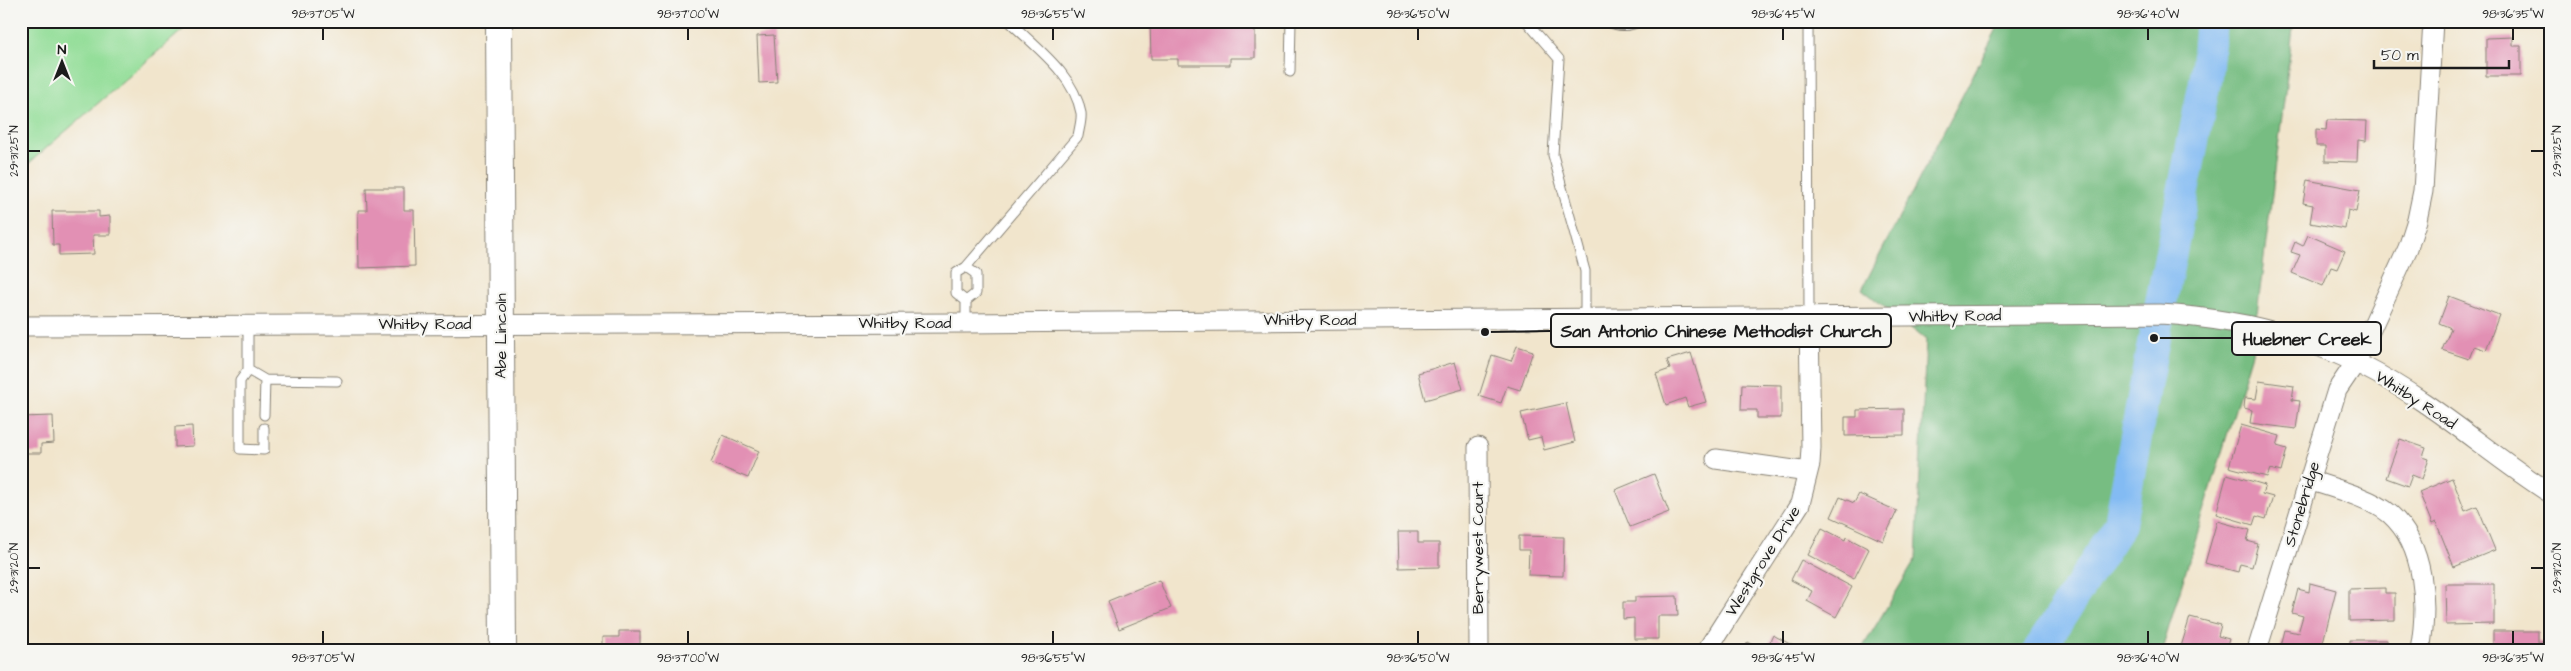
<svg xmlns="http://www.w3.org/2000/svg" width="2571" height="671" viewBox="0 0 2571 671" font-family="'Architects Daughter',sans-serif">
<rect width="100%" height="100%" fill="#f6f6f2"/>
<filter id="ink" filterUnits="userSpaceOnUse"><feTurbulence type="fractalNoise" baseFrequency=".02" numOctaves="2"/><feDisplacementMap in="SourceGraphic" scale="10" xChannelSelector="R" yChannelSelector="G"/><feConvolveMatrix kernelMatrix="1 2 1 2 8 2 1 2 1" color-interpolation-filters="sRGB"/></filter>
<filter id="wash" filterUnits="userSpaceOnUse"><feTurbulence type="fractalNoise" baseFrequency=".0096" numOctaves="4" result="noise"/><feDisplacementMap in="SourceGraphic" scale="20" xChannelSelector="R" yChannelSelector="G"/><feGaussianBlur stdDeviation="1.12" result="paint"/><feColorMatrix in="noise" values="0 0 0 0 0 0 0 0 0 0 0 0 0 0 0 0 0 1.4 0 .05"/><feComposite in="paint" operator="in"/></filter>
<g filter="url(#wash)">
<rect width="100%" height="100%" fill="#f1e5cc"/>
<path fill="#94de9a" stroke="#587d5b" d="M21 21H193L21 170Z"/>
<path fill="#77bd82" stroke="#4a6c4f" d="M2001 21H2294L2252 353 2162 650H1861L1916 559 1926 340 1862 289Z"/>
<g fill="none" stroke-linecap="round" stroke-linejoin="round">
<path stroke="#83bbf3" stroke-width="32" d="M2039 650 2120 524 2154 338 2206 76 2211 21"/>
</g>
<g id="blocks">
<path fill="#e290b4" d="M1150 21H1255V58H1230V65H1178V59H1151Z
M774 35 777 82 759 83 757 36Z
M2513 37V46H2521V76H2486V38Z
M2327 120 2367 121 2366 141 2358 140 2357 162 2325 161V146H2316V129L2326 130Z
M2307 180 2360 190 2356 212 2348 210 2345 229 2310 223 2313 205 2303 203Z
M366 188H404V210H414L415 266 359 268 358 210H367Z
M52 211H99V217L110 216V235H93L94 254 59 255V245H53Z
M2308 235 2345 251 2337 269 2331 267 2323 286 2292 273 2300 255 2291 252 2295 242 2303 246Z
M2449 296 2499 315 2486 350 2474 346 2469 359 2442 350 2451 328 2439 323Z
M1517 346 1533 351 1520 390 1507 386 1501 403 1479 396 1492 355 1511 361Z
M1691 353 1706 402 1688 407 1685 398 1666 405 1656 374 1670 369 1667 360Z
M1455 362 1463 389 1425 400 1418 373Z
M2259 381 2294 386 2292 400 2300 401 2296 429 2250 423 2252 410 2244 408 2245 398 2256 399Z
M1742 384 1781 385V418H1757V410H1741Z
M1566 403 1575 442 1544 450 1541 437 1528 440 1521 413Z
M1904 409V435L1845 436V417H1857V410Z
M53 416 54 443 41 444V453H21V417Z
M2241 425 2280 436 2277 446 2287 449 2281 472 2270 469 2267 477 2229 467Z
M192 426 193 446 175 447V427Z
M723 435 759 451 748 478 711 463Z
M2400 439 2426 448 2423 457 2429 459 2422 479 2412 475 2408 486 2386 478Z
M1654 474 1669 512 1630 527 1615 490Z
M2227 474 2265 485 2262 494 2273 497 2266 519 2256 516 2253 525 2216 514Z
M2452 478 2465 511 2477 506 2495 550 2454 567 2436 522 2432 524 2419 492Z
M1859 494 1897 511 1883 541 1831 517 1840 497 1854 503Z
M2217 521 2250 530 2247 541 2258 544 2252 567 2240 564 2238 572 2205 563Z
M1822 528 1845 540 1846 537 1869 549 1854 579 1808 555Z
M1398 532H1418V543H1439V567L1399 568Z
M1519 536 1564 537 1563 576 1528 575 1529 550H1519Z
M1801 560 1852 587 1836 617 1807 601 1812 591 1791 580Z
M1159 580 1171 608 1119 629 1108 601Z
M2310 583 2336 590 2321 650H2280L2285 630 2298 633 2303 616 2292 613 2298 589 2309 592Z
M2445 584H2494V624L2446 625Z
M2385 588V593H2395V620L2349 621V589Z
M1677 596 1678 616H1658V639H1634V618L1623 619V602H1635V597Z
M2190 617 2221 625 2218 636 2229 639 2226 650H2180Z
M619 631H640V650H603V637H619Z
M2493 631H2538V642H2548L2547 650H2493Z
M1773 635 1801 650H1766Z
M2350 640H2387V650H2350Z
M1748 642 1763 650H1743Z
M398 646 419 647V650H398Z"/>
</g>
</g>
<g filter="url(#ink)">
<use href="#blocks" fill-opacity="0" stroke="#868074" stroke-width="1"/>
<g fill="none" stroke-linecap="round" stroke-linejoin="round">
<defs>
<path id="lane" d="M1526 21 1559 59 1553 155 1585 271V319
M1606 21C1618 27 1629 27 1641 21
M1808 21 1809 317
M1290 72 1291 21
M966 301 956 293V273L966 267 1078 136C1079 129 1082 120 1081 113 1074 74 1035 47 1009 21
M966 301 976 293V274L966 267
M966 323V301
M248 325V370L240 381V449L264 450V428
M248 370 265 380 337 381
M264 415 265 380"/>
<path id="street" d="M21 326 966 323 2160 314C2260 320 2340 345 2423 402 2466 431 2506 465 2550 493
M1478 447 1479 650
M1716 459 1808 472
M2309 480C2333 488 2371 498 2390 514 2426 546 2428 607 2420 650
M1707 650 1800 504 1810 464 1811 448 1809 318
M2257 650 2337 390 2356 362 2408 248 2417 220 2423 191 2433 21"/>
<path id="secondary" d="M499 21 503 650"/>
</defs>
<use href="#lane" stroke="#868074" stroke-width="11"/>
<use href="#street" stroke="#868074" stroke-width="21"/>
<use href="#secondary" stroke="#868074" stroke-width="28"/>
<use href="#lane" stroke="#fff" stroke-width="9"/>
<use href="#street" stroke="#fff" stroke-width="19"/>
<use href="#secondary" stroke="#fff" stroke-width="26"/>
</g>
</g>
<path fill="none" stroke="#1c1c1c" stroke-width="2" d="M323 28V40M688 28V40M1053 28V40M1418 28V40M1783 28V40M2148 28V40M2513 28V40M28 151H40M2531 151H2544M28 568H40M2531 568H2544M323 631V644M688 631V644M1053 631V644M1418 631V644M1783 631V644M2148 631V644M2513 631V644"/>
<g text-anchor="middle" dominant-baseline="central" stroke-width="4.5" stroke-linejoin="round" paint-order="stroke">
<g font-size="16" fill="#1c1c1c" stroke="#f6f6f2">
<text transform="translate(1955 316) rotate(-1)">Whitby Road</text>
<text x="1310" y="320">Whitby Road</text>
<text x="905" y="323">Whitby Road</text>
<text x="425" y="324">Whitby Road</text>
<text transform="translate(501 336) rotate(-90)">Abe Lincoln</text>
<text transform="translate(2416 400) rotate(33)">Whitby Road</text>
<text transform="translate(2302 504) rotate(-73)">Stonebridge</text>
<text transform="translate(1478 548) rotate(-90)">Berrywest Court</text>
<text transform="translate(1763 561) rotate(-58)">Westgrove Drive</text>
</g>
</g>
<path fill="none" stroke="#1c1c1c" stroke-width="2" d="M1485 332L1551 331M2154 338L2232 338"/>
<g fill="#1c1c1c" stroke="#f6f6f2" stroke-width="2">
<circle cx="1485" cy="332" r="5"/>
<circle cx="2154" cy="338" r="5"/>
</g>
<g fill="#f6f6f2" stroke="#1c1c1c" stroke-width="2">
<rect x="1551" y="314" width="340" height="33" rx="5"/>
<rect x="2232" y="322" width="149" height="33" rx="5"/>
</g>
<g font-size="18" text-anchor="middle" font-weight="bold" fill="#1c1c1c">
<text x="1721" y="337">San Antonio Chinese Methodist Church</text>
<text x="2307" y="345">Huebner Creek</text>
</g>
<rect width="2571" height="671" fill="none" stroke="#f6f6f2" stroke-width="55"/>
<g transform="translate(62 62)" stroke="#f6f6f2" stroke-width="4" paint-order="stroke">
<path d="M0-4L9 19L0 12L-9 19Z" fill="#1c1c1c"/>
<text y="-8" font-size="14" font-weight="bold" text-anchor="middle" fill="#1c1c1c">N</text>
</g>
<path d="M2374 60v8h135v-8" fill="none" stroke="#1c1c1c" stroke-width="2.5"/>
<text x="2381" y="60" font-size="15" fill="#1c1c1c" stroke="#f6f6f2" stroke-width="4" paint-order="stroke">50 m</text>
<rect x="28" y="28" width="2516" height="616" fill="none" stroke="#1c1c1c" stroke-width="2"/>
<g font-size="12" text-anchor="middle" fill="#1c1c1c">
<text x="323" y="18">98°37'05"W</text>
<text x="688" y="18">98°37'00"W</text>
<text x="1053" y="18">98°36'55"W</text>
<text x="1418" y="18">98°36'50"W</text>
<text x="1783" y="18">98°36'45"W</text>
<text x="2148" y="18">98°36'40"W</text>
<text x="2513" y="18">98°36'35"W</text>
<text transform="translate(14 151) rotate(-90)" y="4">29°31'25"N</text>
<text transform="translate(2557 151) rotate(-90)" y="4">29°31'25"N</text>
<text transform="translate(14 568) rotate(-90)" y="4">29°31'20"N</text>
<text transform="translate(2557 568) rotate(-90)" y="4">29°31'20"N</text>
<text x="323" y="662">98°37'05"W</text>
<text x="688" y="662">98°37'00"W</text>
<text x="1053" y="662">98°36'55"W</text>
<text x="1418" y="662">98°36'50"W</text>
<text x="1783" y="662">98°36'45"W</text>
<text x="2148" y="662">98°36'40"W</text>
<text x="2513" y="662">98°36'35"W</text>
</g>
</svg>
